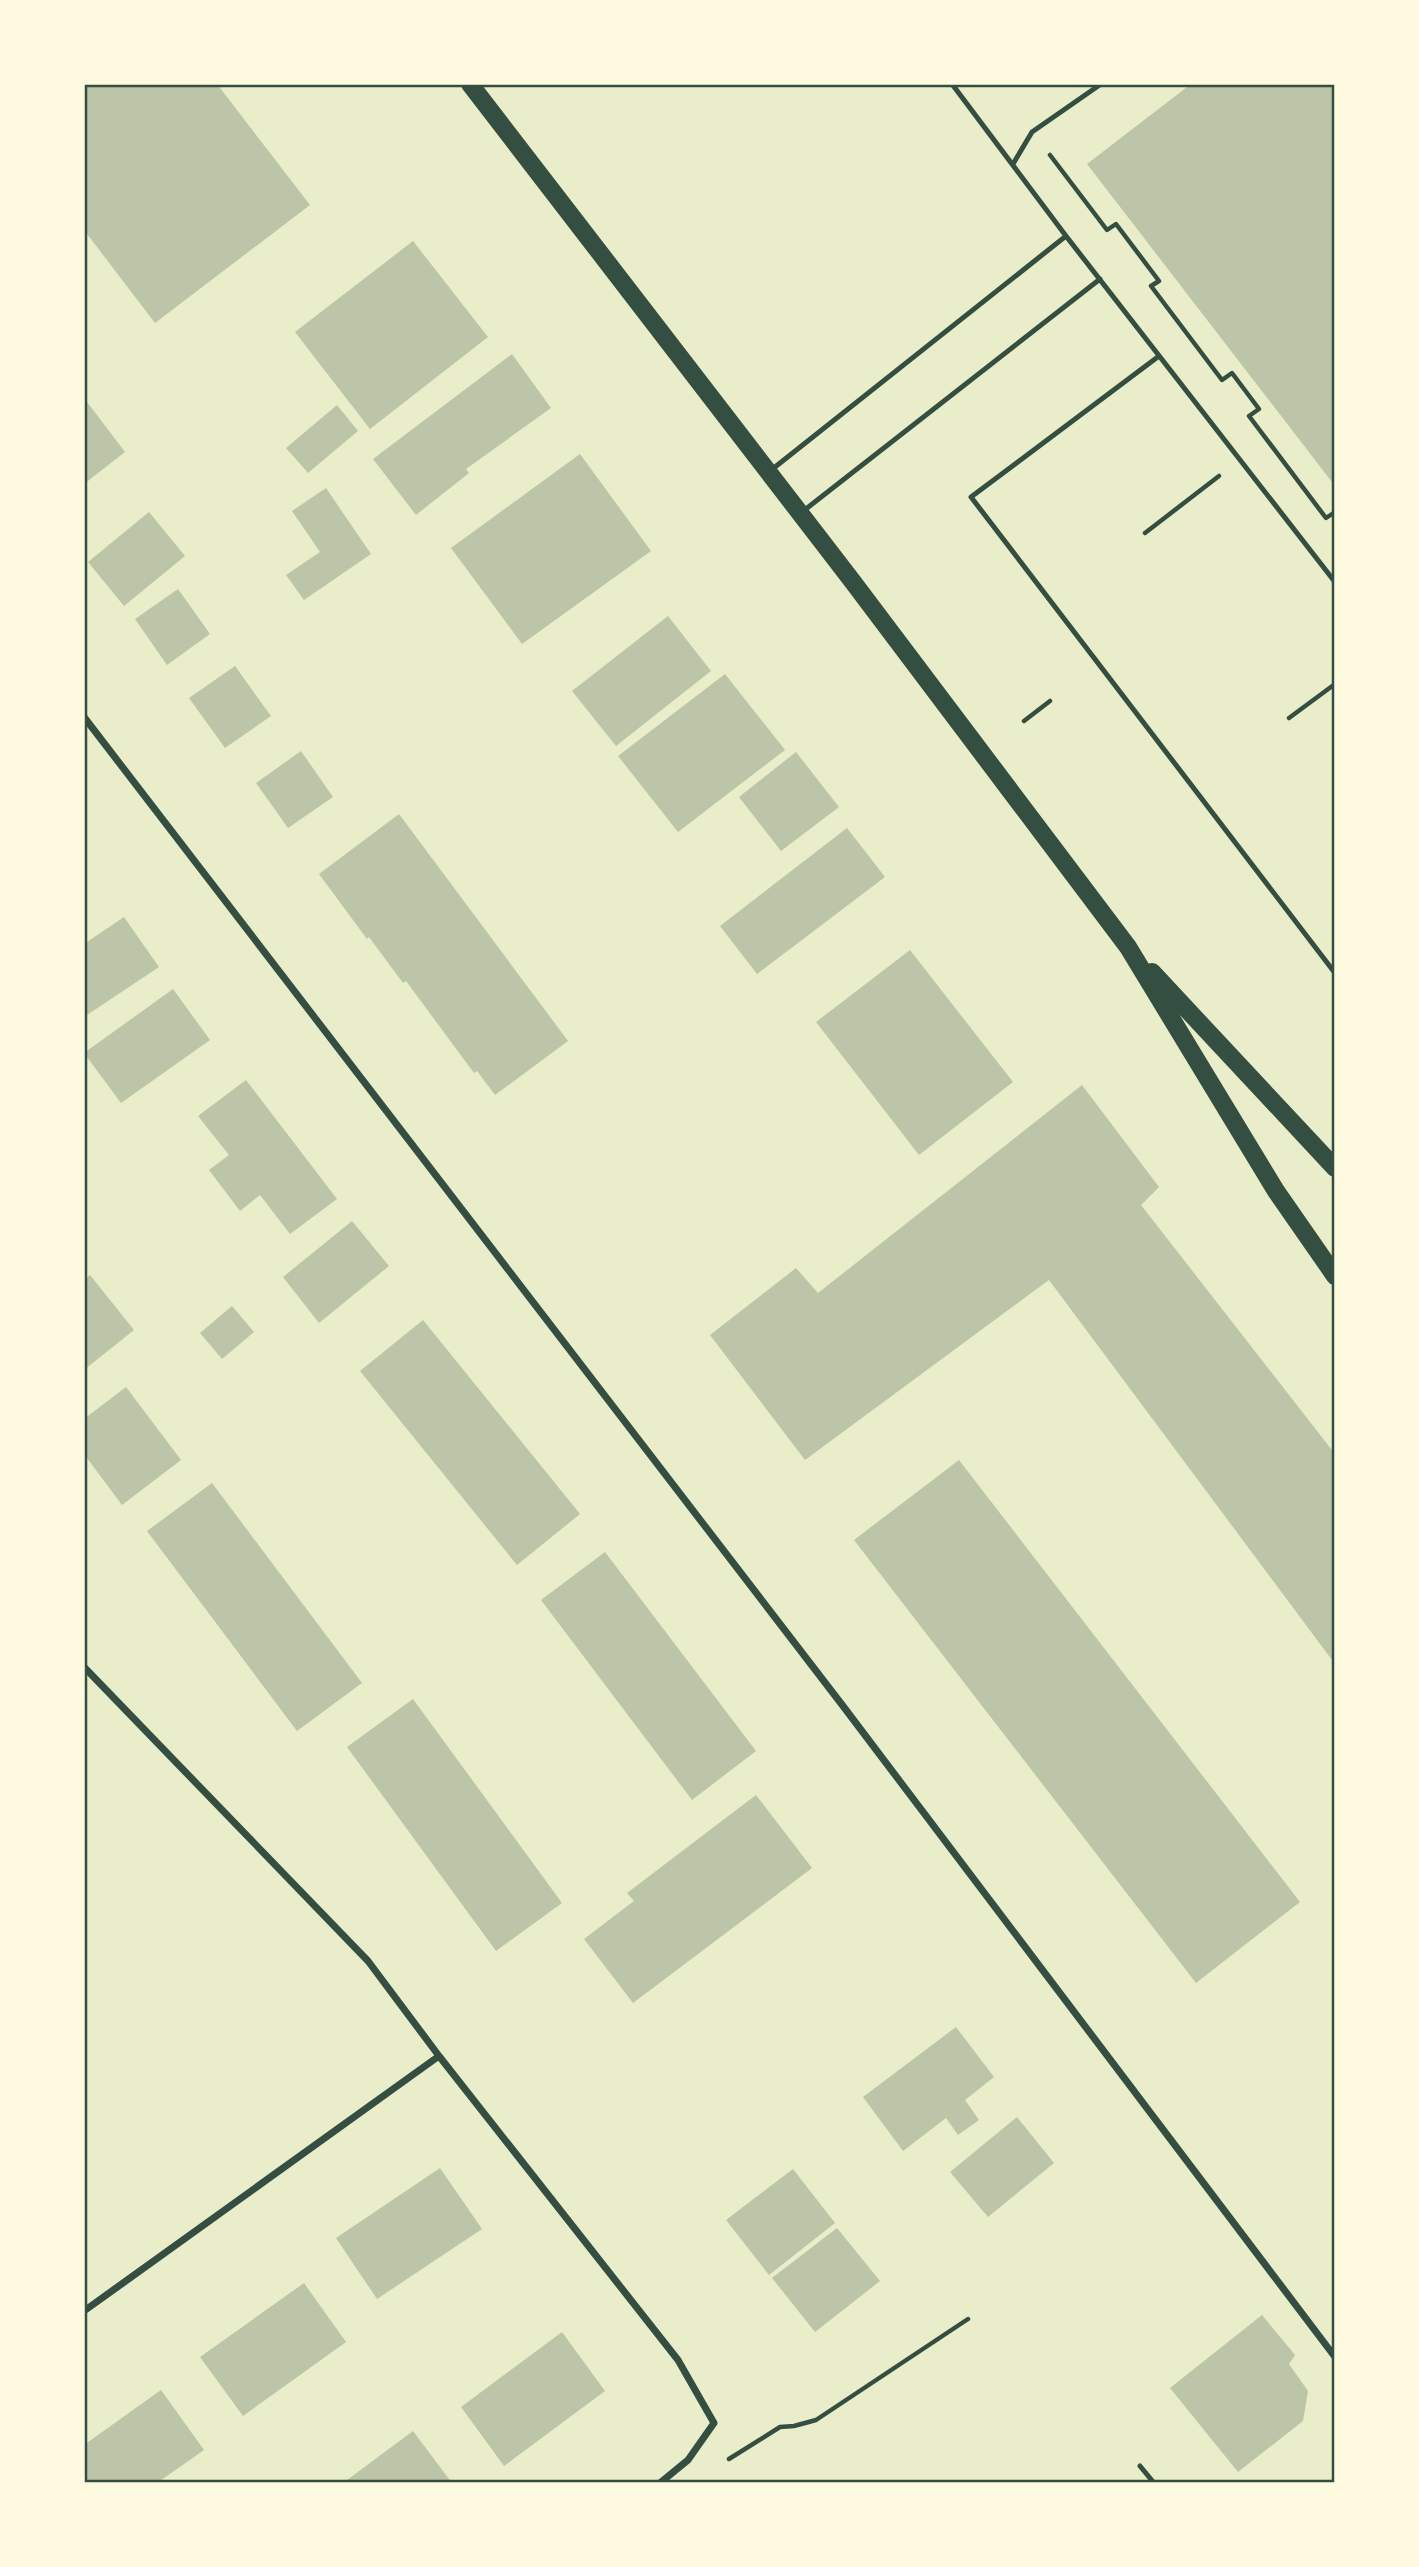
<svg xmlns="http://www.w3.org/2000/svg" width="1419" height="2567" viewBox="0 0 1419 2567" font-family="'Noto Sans',sans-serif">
<rect width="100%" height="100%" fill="#e9edc9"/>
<path fill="#bcc5a7" d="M84 84H217L310 205 155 323 84 230Z
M1191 84H1335V486L1087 164Z
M413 241 488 337 370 429 295 332Z
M512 354 551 408 466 469 469 473 416 515 373 459Z
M84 398 125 452 84 484Z
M337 405 358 431 308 473 286 448Z
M580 454 651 551 522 644 451 548Z
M326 488 371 554 304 600 286 575 320 552 292 511Z
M149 512 185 556 124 606 88 562Z
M178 589 210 634 167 665 135 619Z
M668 616 711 671 616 746 572 691Z
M235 666 271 716 225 748 189 698Z
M725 674 785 750 678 832 618 756Z
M301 751 333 797 288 828 256 783Z
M796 752 839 807 781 851 739 797Z
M399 814 568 1041 495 1095 477 1071 474 1073 406 981 403 983 369 937 367 939 319 874Z
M847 828 885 877 757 974 720 926Z
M124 917 159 967 87 1015 84 1010V944Z
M910 950 1013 1082 919 1155 816 1022Z
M173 989 210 1040 121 1103 84 1053Z
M246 1080 337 1199 290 1234 260 1195 240 1211 209 1170 229 1155 198 1116Z
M1082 1085 1159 1187 1141 1205 1335 1454V1664L1049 1280 805 1460 710 1335 796 1268 818 1293Z
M352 1221 389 1266 319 1323 283 1277Z
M90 1275 134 1330 84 1370V1280Z
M232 1306 254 1332 222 1359 200 1333Z
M423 1320 580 1514 517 1565 360 1371Z
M126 1387 181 1460 122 1505 84 1454V1419Z
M959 1460 1300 1902 1196 1983 854 1540Z
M212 1483 362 1683 297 1731 147 1531Z
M605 1552 756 1751 692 1800 541 1600Z
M413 1699 562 1903 496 1951 347 1747Z
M756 1795 812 1868 633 2003 584 1939 634 1901 627 1893Z
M956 2027 994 2077 965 2100 979 2120 958 2135 946 2118 903 2151 863 2097Z
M1017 2117 1054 2163 988 2217 950 2172Z
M440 2168 482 2229 377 2299 336 2238Z
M793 2169 835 2223 769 2275 726 2220Z
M837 2228 880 2281 815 2332 772 2278Z
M304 2283 346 2342 243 2416 200 2357Z
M1262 2315 1295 2355 1289 2364 1308 2391 1303 2421 1238 2472 1170 2388Z
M562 2332 605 2391 504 2466 461 2407Z
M161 2390 204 2450 157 2483H84V2445Z
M413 2431 452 2483H343Z"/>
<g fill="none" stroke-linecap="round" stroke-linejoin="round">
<path stroke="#344e41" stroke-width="4.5" d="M1050 155 1107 230 1116 224 1159 281 1151 286 1222 380 1232 373 1259 409 1249 416 1326 518 1335 512
M1145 533 1219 476
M1289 718 1335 684
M1024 721 1050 701
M729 2459 780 2427 794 2426 816 2420 968 2319"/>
<path stroke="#344e41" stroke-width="5" d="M952 84 1066 236 1335 582
M1013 164 1032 132 1101 84
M1159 356 971 497 1335 973
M770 471 1066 236
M802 512 1100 279
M1140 2466 1154 2483"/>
<path stroke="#344e41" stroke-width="7" d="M84 717 843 1706 1335 2357
M84 1667 368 1961 439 2056 678 2360 714 2423 688 2460 660 2483
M84 2311 439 2056"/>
<path stroke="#344e41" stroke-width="18" d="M470 84 853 582 1128 947 1276 1191 1335 1276
M1152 972 1335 1168"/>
</g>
<rect width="1419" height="2567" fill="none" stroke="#fefae0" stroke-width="172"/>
<rect x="86" y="86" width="1247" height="2395" fill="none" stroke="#344e41" stroke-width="2.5"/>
</svg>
